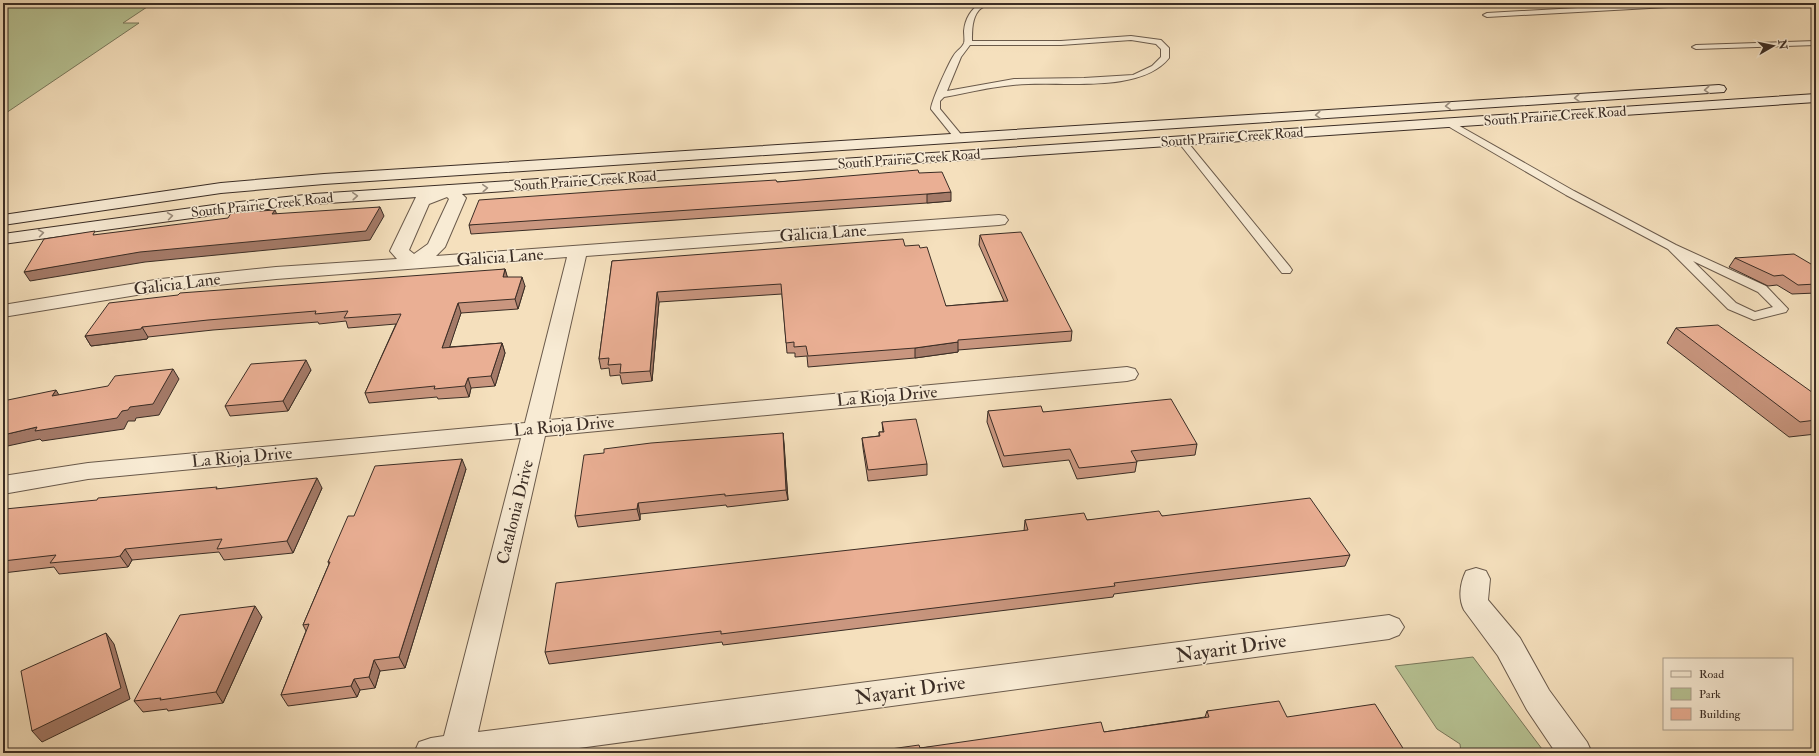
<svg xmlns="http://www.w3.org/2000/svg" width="1819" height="756" viewBox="0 0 1819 756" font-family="'IM FELL Double Pica',serif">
<rect width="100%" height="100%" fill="#f5e0bd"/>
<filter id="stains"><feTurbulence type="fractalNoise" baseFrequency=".005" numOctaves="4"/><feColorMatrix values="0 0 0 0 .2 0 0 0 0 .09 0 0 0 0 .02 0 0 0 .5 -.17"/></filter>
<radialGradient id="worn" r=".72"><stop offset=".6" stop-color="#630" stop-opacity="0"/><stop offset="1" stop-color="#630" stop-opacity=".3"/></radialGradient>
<path fill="#b7c394" stroke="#79785c" d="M3 3H153L123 23H139L3 115Z
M1473 657 1545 753H1461L1460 744 1437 729 1395 666Z"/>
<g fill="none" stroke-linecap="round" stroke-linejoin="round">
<defs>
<path id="service" d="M981 3H989C987 6 982 7 979 10 972 18 972 30 972 41H1061L1131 36 1161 40 1169 48V58C1140 95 1057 80 1013 85 990 87 967 93 944 97L940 101V109L964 138 959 141 956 140 931 109C931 102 949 62 954 55 956 51 962 48 964 43 965 40 964 35 964 31 965 19 971 9 981 3ZM1131 40 1156 44 1161 49V57L1152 66 1133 75 1084 78 1014 79 947 91 961 57 970 45H1061Z
M1666 3H1707L1704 5 1487 17 1483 15 1487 13Z
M1816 41V45L1696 49 1692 47 1696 45Z
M1449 120 1574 191 1676 245 1766 286 1788 309 1786 312 1754 320 1728 309 1668 249 1566 195 1446 125 1444 123ZM1693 261 1758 292 1773 307 1755 312 1736 303Z
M1182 138 1185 139 1290 267 1292 270 1290 273H1282L1179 143 1177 141Z"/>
<path id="minor" d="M449 185 455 187 466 198 445 247 436 256 999 215 1005 216 1008 220 1005 224 999 225 586 256 549 420 1127 367 1135 369 1138 374 1135 379 1127 381 545 436 478 732 1389 615 1399 619 1404 627 1399 635 1389 639 542 753H414L419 742 431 738 444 736 521 438 88 479 3 494V476L88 463 525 423 567 257 276 279 161 291 3 317V305L161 279 276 267 397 259 390 251 416 197ZM447 197 449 199 428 244 414 254 409 250 429 204Z
M1476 568 1486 571 1490 579 1488 600 1520 638 1549 690 1587 742 1592 753H1556L1527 710 1498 656 1464 610C1458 598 1460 583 1466 571Z"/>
<path id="secondary" d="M1719 85 1724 86 1726 89 1724 92 324 184 221 193 3 225V215L221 183 324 174Z
M1816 94V102L314 204 221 214 3 244V234L221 204 314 194Z"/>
</defs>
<use href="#service" stroke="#6a5a4b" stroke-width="2"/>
<use href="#minor" stroke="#6a5a4b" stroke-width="2"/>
<use href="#secondary" stroke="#3b2d25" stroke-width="2"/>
<use href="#service" fill="#f8ebd4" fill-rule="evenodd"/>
<use href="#minor" fill="#f8ebd4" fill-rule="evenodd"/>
<use href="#secondary" fill="#f8ebd4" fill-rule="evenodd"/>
</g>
<path fill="#c9967f" stroke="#3b2d25" d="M919 173 951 201 927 203 471 234 469 225 777 182Z
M980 235 1072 331 1071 341 958 350V352L915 358 808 367 807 356 795 357V353H787L782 294 659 302 652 381 622 384 620 375 610 376 609 368 601 369 599 359 612 261 905 246 946 306 1004 301 979 245Z
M1735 258 1816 267V293L1792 294 1777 285 1768 286 1729 267Z
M505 269 507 277 525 286 518 309 461 313 449 347 502 343 505 353 495 386 471 388 469 397 438 399 437 397 369 403 365 393 396 324 348 328 346 321 319 324 318 322 213 330 148 337 147 339 91 346 85 336Z
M1676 328 1816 395V434L1789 437 1667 343Z
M311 370 288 411 230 416 225 406Z
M988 411 1043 412 1197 444 1195 455 1137 461 1135 472 1077 479 1069 460 1003 467 987 422Z
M882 422 927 464V475L868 481 863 448 862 438 879 436V432H883Z
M783 433 788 500 727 507 726 505 640 514V520L578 527 575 516Z
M466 469 405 668 380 671 375 688 360 690 357 697 288 706 281 695 306 631 303 625 329 564 328 562 354 516Z
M322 488 293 553 224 560 219 552 132 560 128 567 59 574 54 567 3 573V511L218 489Z
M1162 516 1350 555 1345 566 1200 583 1114 594 1113 597 723 645 722 642 549 664 545 652 1024 531 1025 520H1087Z
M262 617 223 703 168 711 167 709 143 712 134 701Z
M1207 711 1287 717 920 748 1104 732 1205 717Z"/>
<path fill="#a47a68" stroke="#3b2d25" d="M951 192V201L927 203V194Z
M380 207 384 216 370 240 145 262 30 281 24 272Z
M275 210 279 219 272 214Z
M505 269 508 279 503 277Z
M522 277 525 286 518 309 515 299Z
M657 292 659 302 652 381 650 371Z
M458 303 461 313 446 358 442 348Z
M142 327 148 337 147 339 91 346 85 336Z
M958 342V352L915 358V348Z
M502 343 505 353 495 386 491 376Z
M306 360 311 370 288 411 283 401Z
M173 369 179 379 159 415 136 418 135 421H128L124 429 42 441 40 439 3 447V435L37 427 122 411 130 407Z
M468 378 471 388 469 397 465 386Z
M56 390 62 400 52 396Z
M783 433 784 443 788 500 786 490Z
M462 459 466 469 405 668 399 657Z
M317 478 322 488 293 553 287 541Z
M638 503 640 514V520L637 509Z
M125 549 132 560 128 567 120 556Z
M255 606 262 617 223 703 216 692Z
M106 633 114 644 130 699 42 742 32 731Z
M374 660 380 671 375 688 369 677Z
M354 679 360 690 357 697 351 686Z"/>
<path fill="#eaaf94" stroke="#3b2d25" d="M918 170 919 173 942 172 951 192 927 194 469 225 479 200 633 189 776 180 777 182Z
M380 207 366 231 140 252 24 272 44 239 95 231 93 235 228 218 231 213 275 210 272 214Z
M1021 232 1072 331 958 340V342L915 348 808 356 806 346 794 347V342L786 343 781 284 657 292 650 371 620 373 621 364 608 365 609 358 599 359 612 261 903 239 905 246 919 245 920 248 927 247 946 306 1008 301 980 235Z
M1794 254 1816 267V284L1798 285 1783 275 1774 276 1735 258Z
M505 269 503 277H522L515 299 458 303 442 348 502 343 491 376 468 378 465 386 434 389 435 386 365 393 401 314 344 318 348 311 315 314 316 311 208 320 142 327 141 329 85 336 109 303 178 295 180 293Z
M1718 325 1816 395V420L1800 422 1676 328Z
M306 360 283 401 225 406 251 364Z
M173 369 153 404 130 407 128 410 122 411 117 418 35 431 37 427 3 435V401L56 390 52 396 108 386 115 376Z
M1171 399 1197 444 1131 451 1137 462 1079 468 1070 449 1004 456 988 411 1041 406 1043 412Z
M916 419 927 464 868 470 862 438 880 436 879 432H884L882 422Z
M783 433 786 490 725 496V494L638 503 637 509 575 516 584 455 604 453V449L651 443Z
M462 459 399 657 374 660 369 677 354 679 351 686 281 695 309 624 303 625 330 562H328L348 516H354L375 466Z
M317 478 287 541 217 549 222 539 125 549 120 556 115 557 50 563 56 555 3 561V511L5 509 97 500 98 498 217 487 216 489Z
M1310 498 1350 555 1203 572 1114 583 1115 586 721 634V631L545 652 556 583 1028 530 1025 520 1084 513 1087 520 1159 511 1162 516Z
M255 606 216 692 160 700 161 698 134 701 180 615Z
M106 633 121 688 32 731 21 671Z
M1279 701 1287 717 1375 704 1406 753H862L919 745 920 748 1101 722 1104 732 1209 717 1207 711Z"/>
<defs><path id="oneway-chevron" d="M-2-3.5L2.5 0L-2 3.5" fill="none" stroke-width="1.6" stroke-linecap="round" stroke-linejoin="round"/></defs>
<g stroke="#9a8c7c">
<use href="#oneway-chevron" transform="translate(1707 90) rotate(176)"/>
<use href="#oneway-chevron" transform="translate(1577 98) rotate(176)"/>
<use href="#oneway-chevron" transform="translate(1448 106) rotate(176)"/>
<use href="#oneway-chevron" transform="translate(1318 115) rotate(176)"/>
<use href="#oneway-chevron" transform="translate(485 188) rotate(-4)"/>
<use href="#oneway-chevron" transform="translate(355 196) rotate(-4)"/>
<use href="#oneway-chevron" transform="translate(170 216) rotate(-8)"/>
<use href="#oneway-chevron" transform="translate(41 233) rotate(-8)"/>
</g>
<g text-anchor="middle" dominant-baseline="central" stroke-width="3" stroke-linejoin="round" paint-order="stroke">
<g font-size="14" fill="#3b2d25" stroke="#f8ebd4">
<text transform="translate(1555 116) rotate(-4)">South Prairie Creek Road</text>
<text transform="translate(1232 137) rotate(-4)">South Prairie Creek Road</text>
<text transform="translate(909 159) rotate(-4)">South Prairie Creek Road</text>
<text transform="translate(585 181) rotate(-4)">South Prairie Creek Road</text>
<text transform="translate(262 205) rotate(-6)">South Prairie Creek Road</text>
</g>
<g font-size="17" fill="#3b2d25" stroke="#f8ebd4">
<text transform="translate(823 233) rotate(-4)">Galicia Lane</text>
<text transform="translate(500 257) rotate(-4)">Galicia Lane</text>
<text transform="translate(177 284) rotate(-7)">Galicia Lane</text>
<text transform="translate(887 396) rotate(-5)">La Rioja Drive</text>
<text transform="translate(564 426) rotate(-5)">La Rioja Drive</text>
<text transform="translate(242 457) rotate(-5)">La Rioja Drive</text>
<text transform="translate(515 512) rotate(-76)">Catalonia Drive</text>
</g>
<g font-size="20" fill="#3b2d25" stroke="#f8ebd4">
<text transform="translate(1231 648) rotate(-8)">Nayarit Drive</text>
<text transform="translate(910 690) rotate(-8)">Nayarit Drive</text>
</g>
</g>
<rect width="1819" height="756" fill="none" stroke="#f5e0bd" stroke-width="16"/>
<rect x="4" y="4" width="1811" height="748" fill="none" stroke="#3b2d25" stroke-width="2"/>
<rect x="8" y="8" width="1803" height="740" fill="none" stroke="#3b2d25"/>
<rect x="1663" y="658" width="130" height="72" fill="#f8ebd4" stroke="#ac9f8e"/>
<rect x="1671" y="671" width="20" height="6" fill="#f8ebd4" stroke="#ac9f8e"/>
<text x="1699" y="678" font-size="12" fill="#3b2d25">Road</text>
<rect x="1671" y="688" width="20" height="12" fill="#b7c394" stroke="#ac9f8e"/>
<text x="1699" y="698" font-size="12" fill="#3b2d25">Park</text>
<rect x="1671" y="708" width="20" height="12" fill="#eaaf94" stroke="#ac9f8e"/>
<text x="1699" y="718" font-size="12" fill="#3b2d25">Building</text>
<g transform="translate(1773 46) rotate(81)" stroke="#f8ebd4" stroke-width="3" paint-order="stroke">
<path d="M0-3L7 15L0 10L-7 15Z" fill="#3b2d25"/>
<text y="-6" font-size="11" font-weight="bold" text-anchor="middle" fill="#3b2d25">N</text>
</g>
<rect width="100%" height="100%" filter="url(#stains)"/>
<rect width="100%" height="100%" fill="url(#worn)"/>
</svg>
